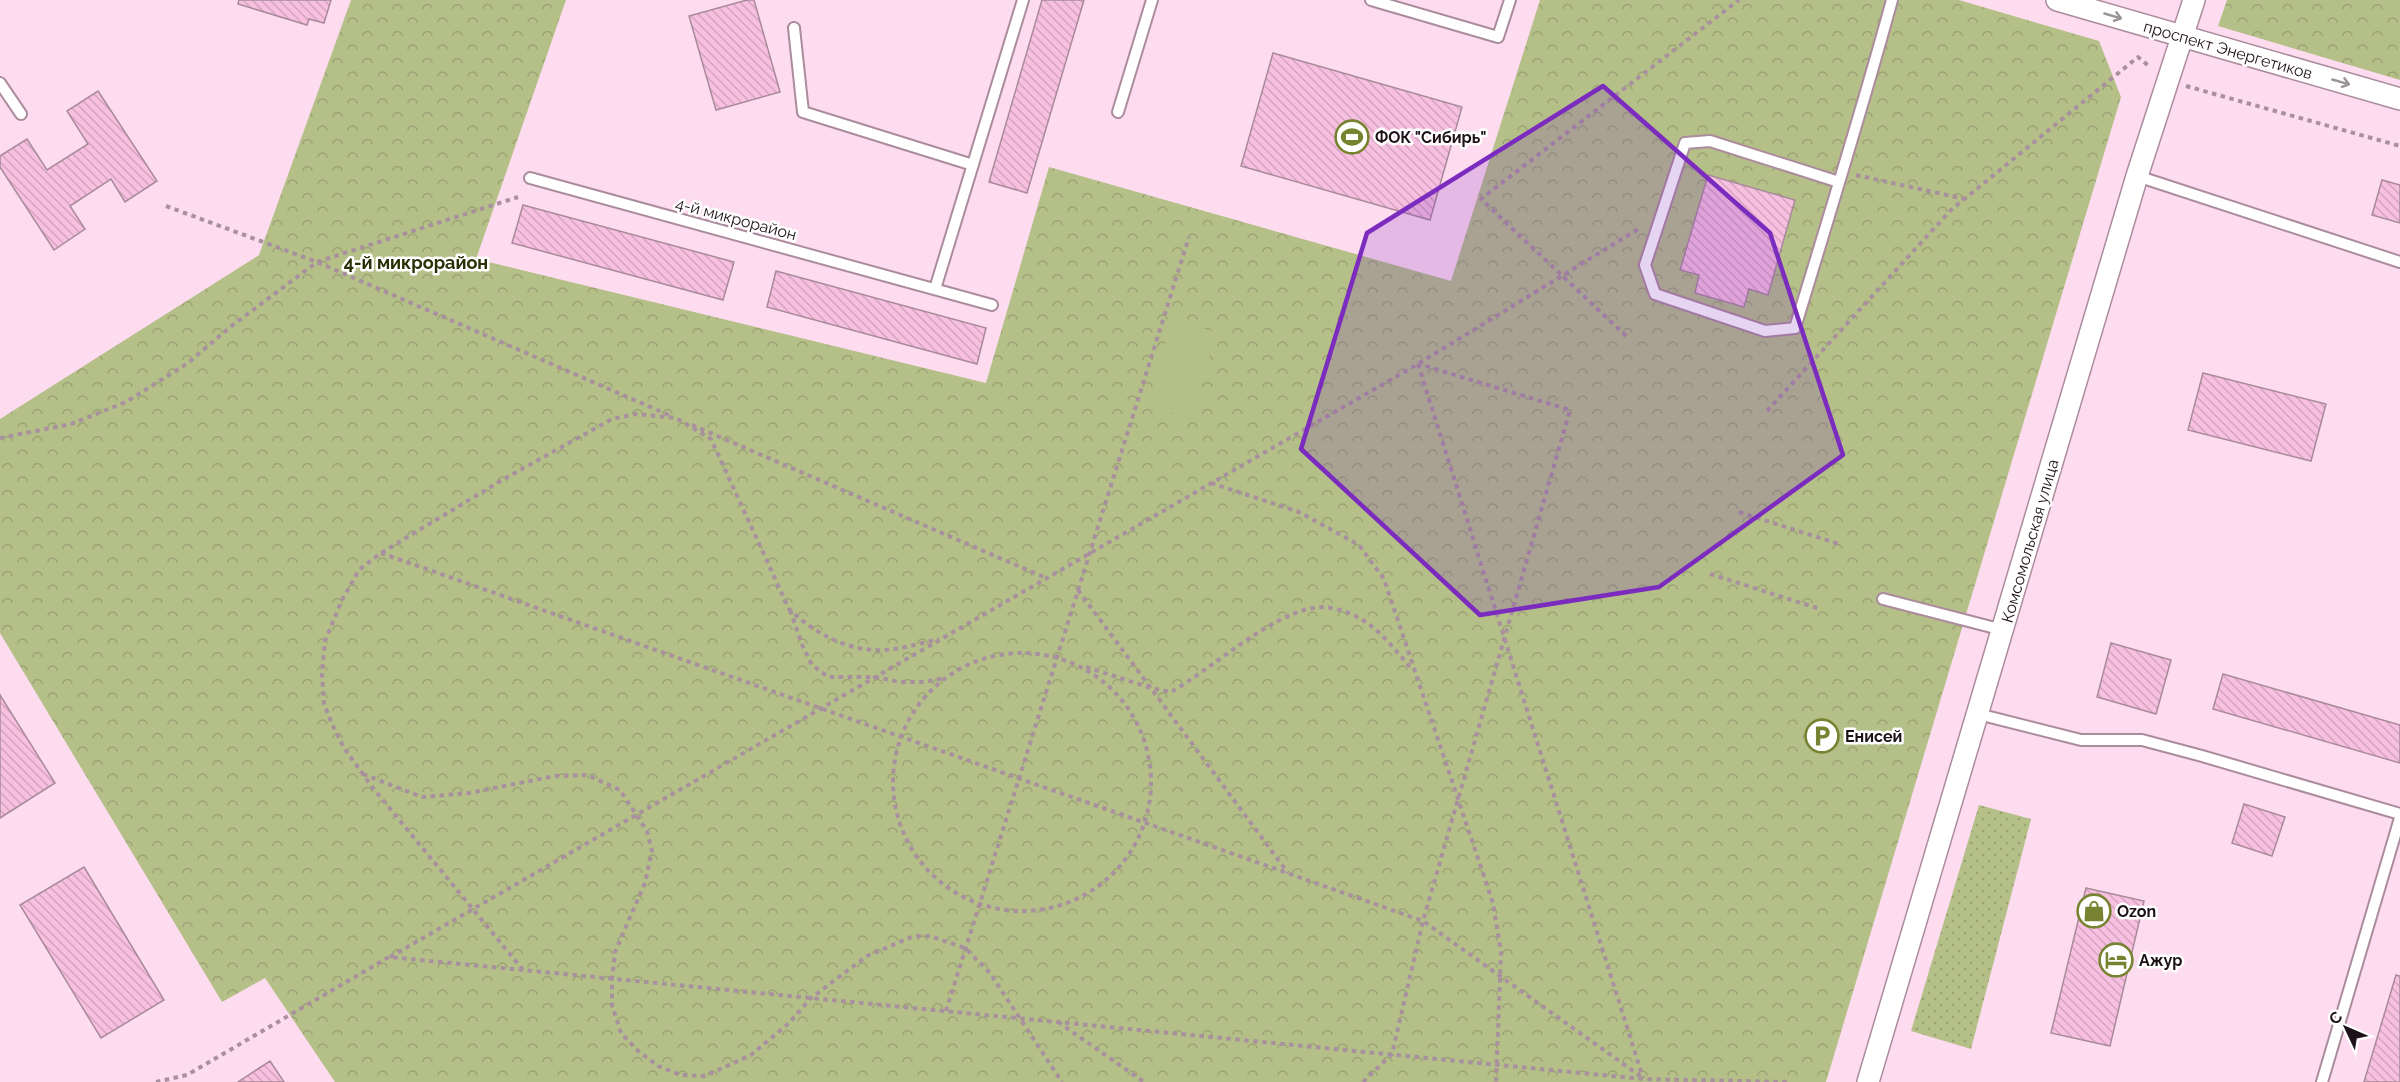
<svg xmlns="http://www.w3.org/2000/svg" width="2400" height="1082" viewBox="0 0 2400 1082" font-family="Raleway,sans-serif">
<defs>
<pattern id="grass-dots" width="8" height="8" patternUnits="userSpaceOnUse" patternTransform="scale(1.5)"><rect width="8" height="8" fill="#b5bf88"/><path d="M2 2h.1M6 6h.1" fill="none" stroke="#9ba375" stroke-width="1.8" stroke-linecap="round"/></pattern>
<pattern id="park-crowns" width="20" height="18" patternUnits="userSpaceOnUse" patternTransform="scale(1.5)"><rect width="20" height="18" fill="#b5bf88"/><path d="M2 6a3 3 0 1 1 6 0M12 15a3 3 0 1 1 6 0" fill="none" stroke="#9ba375"/></pattern>
<pattern id="building-back-hatch" width="6" height="6" patternUnits="userSpaceOnUse" patternTransform="scale(1.5)"><rect width="6" height="6" fill="#f8c0e0"/><path d="M-1 5l2 2M0 0l6 6M5-1l2 2" fill="none" stroke="#d4a4c0"/></pattern>
</defs>
<rect width="100%" height="100%" fill="#fedcef"/>
<path fill="url(#grass-dots)" d="M1979 805 2031 819 1971 1049 1911 1031Z"/>
<path fill="url(#park-crowns)" d="M351 0H566L476 259 986 383 1049 167 1451 281 1540 0H1959L2099 41 2121 97 1826 1082H335L265 978 222 1002 0 633V419L259 255Z
M2227 0H2400V80L2218 26Z"/>
<path fill="#b5bf88" d="M1172 320 1216 332 1192 418 1148 406Z"/>
<path fill="url(#building-back-hatch)" stroke="#a98a9b" stroke-width="1.5" d="M239 0H331L324 23 309 19 307 25 238 4Z
M747 0H754L780 92 716 110 689 16Z
M1042 0H1084L1027 193 989 182Z
M1273 53 1462 107 1430 220 1241 166Z
M98 91 157 181 125 202 111 179 70 206 85 229 54 250 0 167V156L27 139 47 170 88 144 67 111Z
M1708 175 1795 200 1768 295 1749 289 1744 307 1695 293 1699 275 1680 270Z
M2382 180 2400 185V223L2372 215Z
M523 205 734 262 723 300 512 243Z
M776 271 986 328 977 364 767 307Z
M2203 373 2326 404 2311 461 2188 430Z
M2111 643 2171 660 2156 714 2097 697Z
M2223 674 2400 725V763L2213 709Z
M0 695 55 783 0 818Z
M2244 804 2285 817 2272 856 2232 843Z
M84 867 164 1000 101 1038 20 905Z
M2086 888 2144 901 2110 1046 2051 1033Z
M2396 975 2400 976V1082H2364Z
M270 1061 284 1082H238Z"/>
<g fill="none" stroke-linecap="round" stroke-linejoin="round">
<defs>
<path id="lane" d="M1371 0 1498 37 1510 0
M794 28 803 112 973 165
M0 83 21 114
M1118 112 1152 0
M2137 176 2400 262
M530 178 992 305
M1839 182 1710 141 1685 143 1645 265 1655 294 1765 331 1795 328C1828 219 1862 110 1892 0
M935 289 1023 0
M1883 599 2003 630
M1978 714 2081 740H2142L2202 756 2400 814
M2322 1082 2400 818"/>
<path id="street" d="M2057 0 2400 99
M1868 1082 2137 176 2194 0"/>
</defs>
<use href="#lane" stroke="#ab8c9d" stroke-width="14"/>
<use href="#street" stroke="#ab8c9d" stroke-width="24"/>
<path stroke="#a9909e" stroke-width="4" stroke-dasharray="4.5 4.5" stroke-linecap="butt" d="M2186 86 2400 146
M1856 175 1965 199
M166 206 317 262 671 416
M1626 336 1481 199 1739 0
M1418 364 1643 1078
M1767 411 1951 210 2138 57 2151 68
M692 425 1046 578
M0 438 71 424 126 402 188 363 229 328 317 262 518 197
M1211 483 1299 512 1359 545 1384 579 1493 903 1501 953 1496 1082
M1739 512 1839 544
M381 553 1423 921 1643 1078
M1710 574 1820 609
M1078 590 1288 873
M790 610 803 647 812 665 828 677H875L900 682H924L944 678
M893 782a129 129 0 1 1 258 0a129 129 0 1 1-258 0Z
M1086 667 1151 688 1171 692C1213 668 1268 616 1313 608 1328 605 1348 611 1361 619 1380 630 1396 651 1410 667
M363 774 422 797 469 793 555 776 587 775 620 790 647 831 652 851 645 883 615 952 612 979V1005L621 1033 637 1050 658 1066 681 1075 705 1076 751 1055 789 1023 811 998 867 956 914 936H930L965 948 990 973 1062 1082
M390 957 1418 364 1640 228
M523 970 373 788 344 748 332 724 324 704 322 674 325 641 342 600 359 570 381 553 504 479 612 419 636 414 676 418 711 439 789 609C814 633 849 652 884 650 903 649 921 643 939 639
M946 1011 1189 237
M1058 1022 1144 1082
M156 1082 187 1075 389 957 1643 1079 1790 1082
M1363 1082 1392 1054 1423 921 1570 410 1419 364"/>
<use href="#lane" stroke="#fff" stroke-width="10"/>
<use href="#street" stroke="#fff" stroke-width="21"/>
</g>
<defs><path id="oneway-shaft" d="M-6 0H5M1.5-3L5.5 0L1.5 3" fill="none" stroke-width="1.6" stroke-linecap="round" stroke-linejoin="round" transform="scale(1.5)"/></defs>
<g stroke="#9a9498">
<use href="#oneway-shaft" transform="translate(2113 16) rotate(16)"/>
<use href="#oneway-shaft" transform="translate(2341 82) rotate(16)"/>
</g>
<path fill="#7b2cbf" fill-opacity="0.2" stroke="#7b2cbf" stroke-width="4.5" stroke-linejoin="round" d="M1603 86 1770 233 1843 455 1659 587 1480 615 1301 449 1367 233Z"/>
<defs>
<symbol id="stadium-ring" viewBox="-11 -11 22 22"><circle r="9.5" fill="#fff" stroke="#778330" stroke-width="1.5"/><path d="M0-5a6.5 5 0 1 0 0 10a6.5 5 0 1 0 0-10ZM-3.5-1.8h7v3.6h-7Z" fill="#778330"/></symbol>
<symbol id="parking-ring" viewBox="-11 -11 22 22"><circle r="9.5" fill="#fff" stroke="#778330" stroke-width="1.5"/><path d="M-3.5-5.5H1a3.5 3.5 0 0 1 0 7H-1V5.5H-3.5ZM-1-3.4V-.6H.8a1.4 1.4 0 0 0 0-2.8Z" fill="#778330"/></symbol>
<symbol id="shop-ring" viewBox="-11 -11 22 22"><circle r="9.5" fill="#fff" stroke="#778330" stroke-width="1.5"/><path d="M-5-2.5h2.3a2.7 3.5 0 0 1 5.4 0H5L5.5 6h-11ZM-1.5-2.5h3a1.5 2.3 0 0 0-3 0Z" fill="#778330"/></symbol>
<symbol id="hotel-ring" viewBox="-11 -11 22 22"><circle r="9.5" fill="#fff" stroke="#778330" stroke-width="1.5"/><path d="M-6-4.5h1.5V1H6V5H4.5V3h-9V5H-6ZM-4 0a1.8 1.8 0 1 1 3.6 0ZM.5 0V-2.5h3Q6-2.5 6 0Z" fill="#778330"/></symbol>
</defs>
<g fill-rule="evenodd">
<use href="#stadium-ring" x="1333" y="118" width="38" height="38"/>
<use href="#parking-ring" x="1803" y="717" width="38" height="38"/>
<use href="#shop-ring" x="2075" y="892" width="38" height="38"/>
<use href="#hotel-ring" x="2097" y="941" width="38" height="38"/>
</g>
<g text-anchor="middle" dominant-baseline="central" stroke-width="5" stroke-linejoin="round" paint-order="stroke">
<g font-size="16" fill="#1e1219" stroke="#fff">
<text transform="translate(2228 50) rotate(16)">проспект Энергетиков</text>
<text transform="translate(736 219) rotate(15)">4-й микрорайон</text>
<text transform="translate(2030 541) rotate(-74)">Комсомольская улица</text>
</g>
<g font-size="16" font-weight="bold" fill="#1e1219" stroke="#fff" text-anchor="start">
<text x="1375" y="137">ФОК "Сибирь"</text>
<text x="1845" y="736">Енисей</text>
<text x="2117" y="911">Ozon</text>
<text x="2139" y="960">Ажур</text>
</g>
<g font-size="18" font-weight="bold" fill="#2a2f06" stroke="#fff">
<text x="416" y="262">4-й микрорайон</text>
</g>
</g>
<g transform="translate(2346 1028) rotate(314)" stroke="#ffffff" stroke-width="4.5" paint-order="stroke">
<path d="M0-4.5L10 22L0 15L-10 22Z" fill="#1e1219"/>
<text y="-9" font-size="16" font-weight="bold" text-anchor="middle" fill="#1e1219">С</text>
</g>
</svg>
